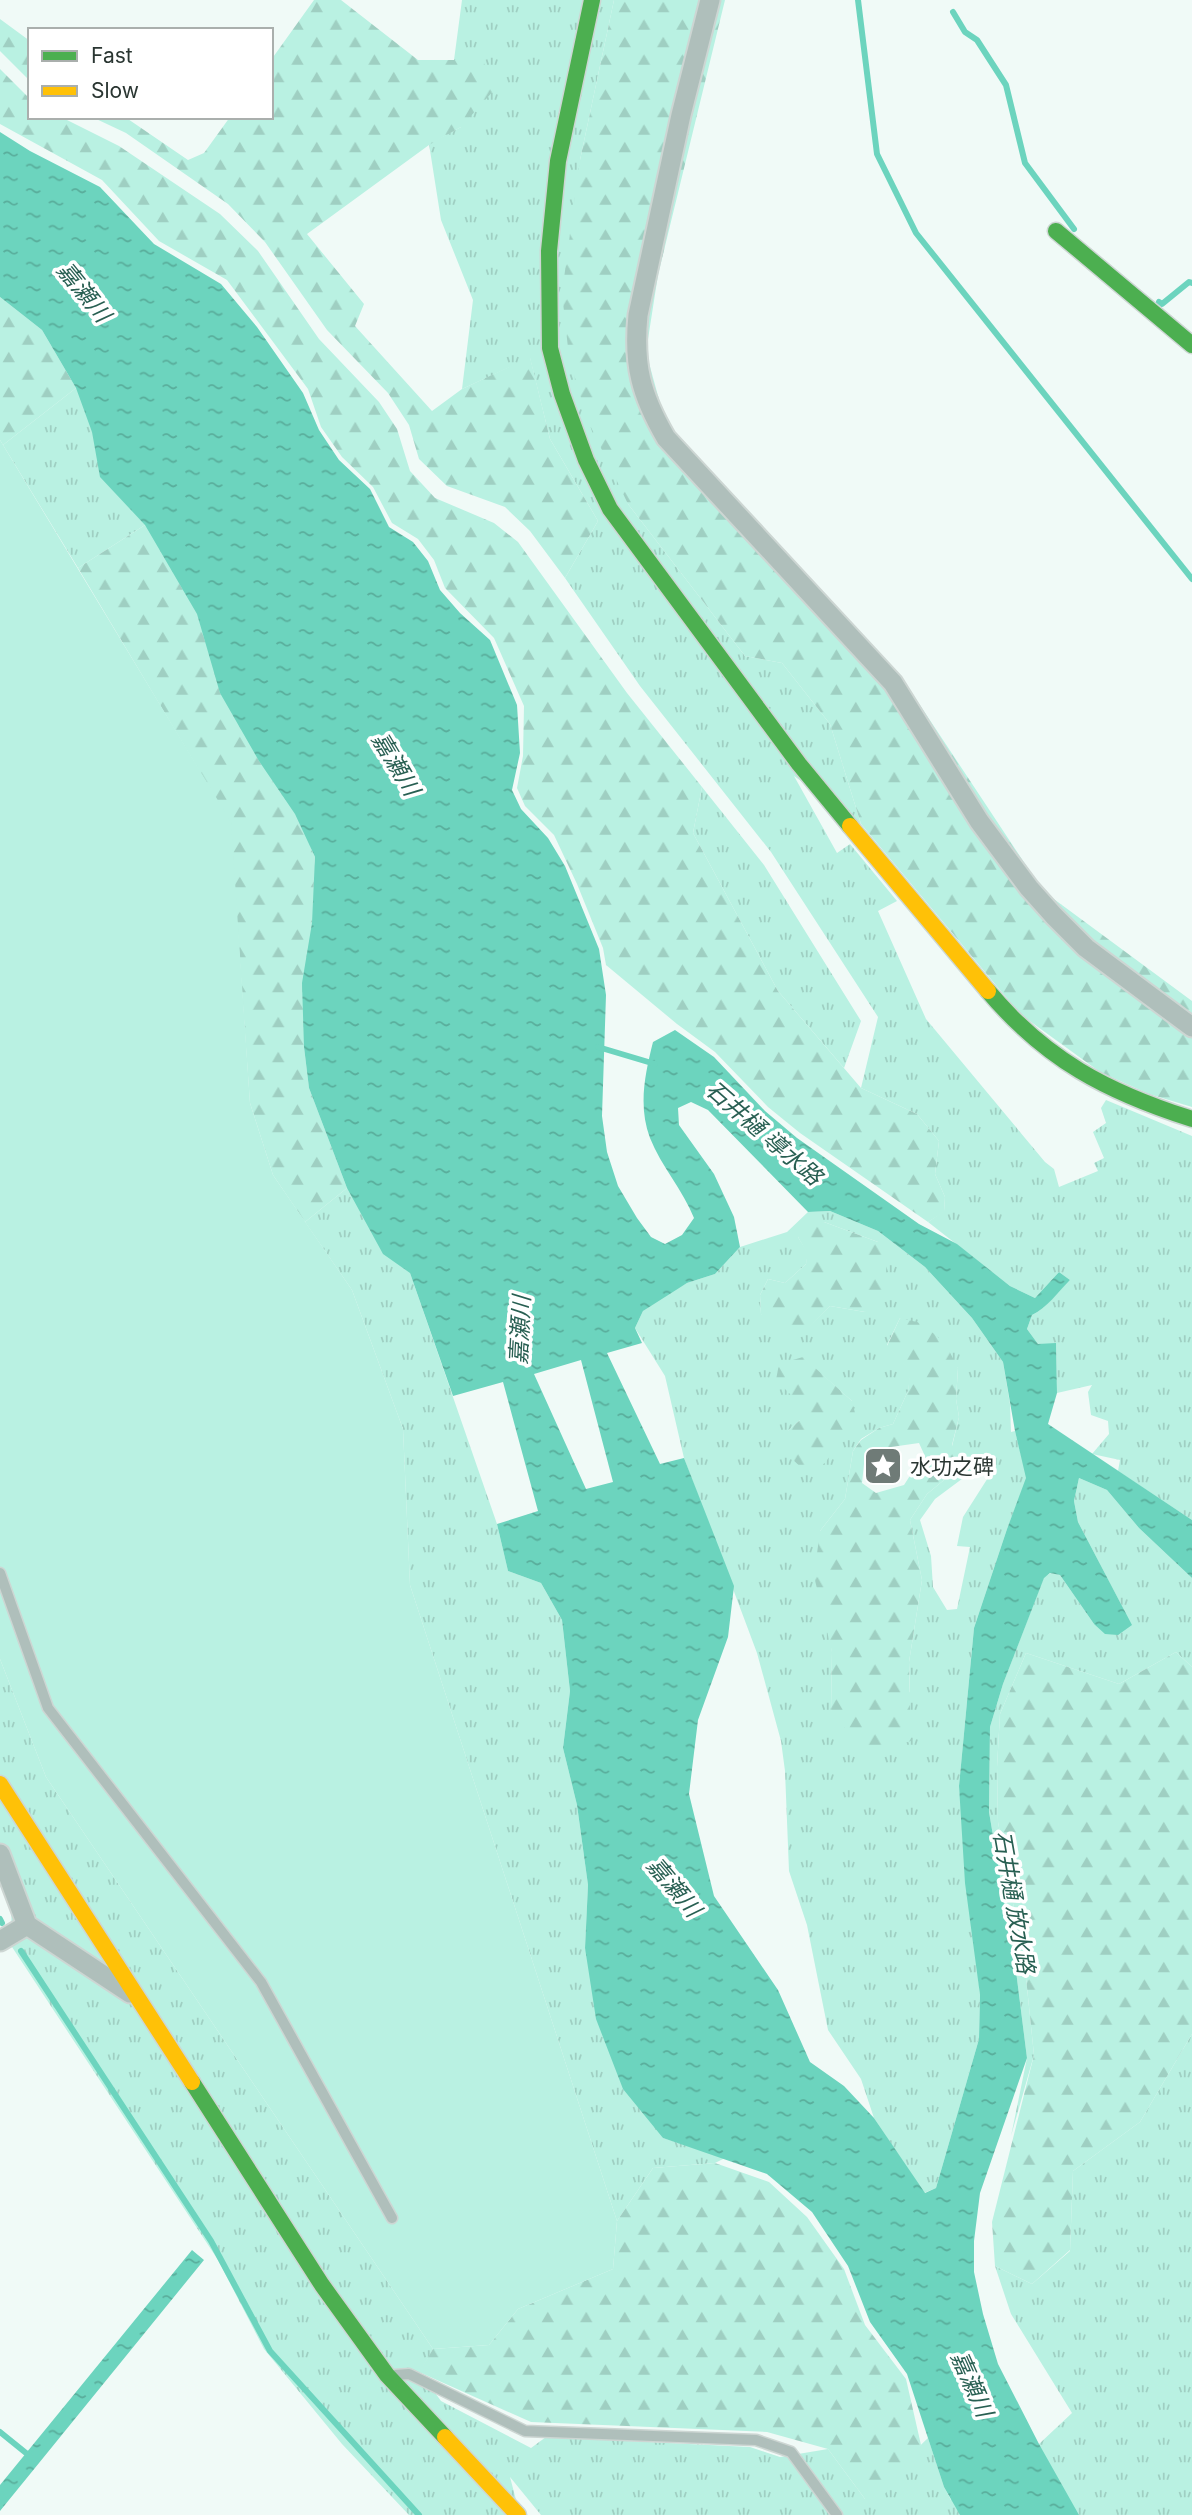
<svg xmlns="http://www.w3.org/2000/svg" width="1192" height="2515" viewBox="0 0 1192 2515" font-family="Inter,'Noto Sans JP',sans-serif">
<defs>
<pattern id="grass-tufts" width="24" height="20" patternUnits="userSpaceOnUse" patternTransform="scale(1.75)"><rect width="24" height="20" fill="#b9f1e2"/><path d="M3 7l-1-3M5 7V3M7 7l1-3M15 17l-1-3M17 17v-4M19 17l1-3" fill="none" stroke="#9fcfc2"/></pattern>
<pattern id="forest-firs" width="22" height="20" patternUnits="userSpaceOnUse" patternTransform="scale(1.75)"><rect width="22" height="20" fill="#b9f1e2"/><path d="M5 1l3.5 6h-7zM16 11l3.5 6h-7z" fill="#9fcfc2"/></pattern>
<pattern id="water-ripples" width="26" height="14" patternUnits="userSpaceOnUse" patternTransform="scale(1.75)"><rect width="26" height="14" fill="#6cd4be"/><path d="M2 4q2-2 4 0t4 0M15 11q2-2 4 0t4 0" fill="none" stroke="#59ad9b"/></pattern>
</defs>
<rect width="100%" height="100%" fill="#f0faf7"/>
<path fill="url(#grass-tufts)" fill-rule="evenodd" d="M462 0H614L580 160 628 504 745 656 782 663 830 724 861 824 794 776 837 853 850 844 897 901 878 911 926 1019 1045 1162 1054 1169 1059 1187 1098 1171 1094 1163 1104 1158 1093 1132 1106 1123 1101 1108 1106 1100 1192 1136V1520L1118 1471 1120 1460 1092 1454 1109 1434 1108 1421 1091 1415 1088 1392 1092 1385 1057 1393 1056 1344H1038L1027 1329 1032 1315C1047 1308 1057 1292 1070 1280L1059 1272 1035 1298 1010 1286 928 1222 944 1211 945 1197 935 1174 939 1141 917 1114 861 1088 878 1017 771 852 640 686 565 578 598 521 550 439 530 358 462 389 473 300 441 220 429 144 461 127 454 60Z
M76 388 246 570 410 1273 497 1524 508 1571 541 1583 562 1620 570 1691 563 1748 577 1805 588 1885 585 1948 663 2138 725 2158 715 2163 653 2168 617 2221 410 1585 403 1429 352 1290 305 1222 347 1188 145 525 78 568 3 445Z
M702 787 764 865 861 1021 844 1068 778 991 693 833Z
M830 1211 878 1231 925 1267 972 1318 1003 1362 1010 1404 1011 1432 1015 1431 1027 1478 1007 1529 974 1628 959 1786 980 1995 979 2039 936 2188 924 2193 874 2118 861 2079 828 2030 807 1925 789 1871 785 1771 781 1741 757 1653 684 1458 665 1376 635 1328 643 1311 665 1295 687 1283 715 1274 740 1247 787 1232 808 1212ZM824 1222 878 1242 865 1312 830 1306 804 1332 761 1314 760 1295 768 1279 785 1283 806 1264 808 1253 798 1237ZM900 1318 958 1368 956 1399 959 1417 944 1480 927 1494 910 1520 922 1580 909 1662 910 1692 831 1713 832 1652 820 1531 845 1499 853 1451 861 1439 879 1428 893 1424 908 1391 911 1371 887 1345ZM802 1357 852 1401 788 1431 800 1420ZM978 1467 991 1473 963 1517 957 1546 970 1547 957 1609 947 1610 933 1587 931 1556 920 1520 935 1499Z
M1079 1478 1107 1490 1139 1528 1192 1578V1667L1176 1652 1119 1684 1026 1653 1000 1714 997 1767 998 1822 1025 1968 1034 2055 1011 2136 1027 2058 1016 1971 989 1812 990 1727 1003 1684 1044 1577 1051 1573 1060 1575 1094 1624 1124 1610 1078 1522 1074 1501Z
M0 1659 46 1777 433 2349 420 2372 441 2401 531 2448 546 2437 750 2447 780 2457 828 2449 865 2499 928 2438 944 2487 951 2500 1039 2444 1072 2413 1011 2314 995 2266 1032 2284 1070 2251 1073 2171 1140 2122 1192 2034V2515H541L510 2477 520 2515H409L342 2444 264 2349 218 2260 12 1947 11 1898 0 1880Z"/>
<path fill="url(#forest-firs)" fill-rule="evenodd" d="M314 0H341L418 60H454L479 51 495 89 461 127 429 145 307 234 364 304 355 326 432 411 462 389 530 357 550 439 598 521 565 578 530 531 505 507 447 486 419 459 409 425 388 393 327 330 265 242 228 204 126 133 92 117H125L188 160 204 153 230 117H271V60Z
M614 0H725L658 275 646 352 666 425 691 461 902 678 1043 891 1192 1001V1107L1149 1094 1100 1072 1020 1014 861 824 830 724 782 663 745 656 628 504 587 419 569 357 562 293 580 160Z
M0 19 30 41V81L0 51Z
M0 69 30 99V117H61L119 146 220 214 258 251 319 339 379 402 397 429 410 471 435 498 494 523 518 542 627 693 702 787 693 833 778 991 861 1088 917 1114 939 1141 935 1174 945 1197 944 1212 928 1222 800 1133 768 1107 715 1052 677 1024 606 965 603 948 577 884 554 835 525 806 517 788 523 756 524 706 494 638 445 588 434 560 418 539 392 523 373 487 342 457 321 427 308 389 227 280 159 241 102 180 0 124Z
M0 297 42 330 76 388 3 445 0 440Z
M145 525 197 614 220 693 259 761 295 814 315 857 312 923 302 983 304 1047 309 1088 347 1188 305 1222 273 1175 250 1103 230 822 78 568Z
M824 1222 878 1242 887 1261 884 1293 865 1312 830 1306 804 1333 776 1331 761 1314 760 1295 768 1279 785 1283 806 1264 807 1253 798 1237 802 1223Z
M900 1318 921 1323 945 1343 958 1368 956 1399 959 1417 952 1445 957 1458 944 1480 927 1494 910 1520 922 1580 909 1662 911 1741C861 1756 865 1749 831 1713L832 1652 814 1576 820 1531 845 1499 853 1451 861 1440 879 1428 893 1424 908 1391 910 1371 887 1346ZM919 1443 924 1454 904 1485 876 1493 862 1483 864 1464 884 1448Z
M803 1357 852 1401 855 1413 826 1462 809 1475 789 1456 788 1431 800 1420V1404L776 1380 779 1364Z
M1176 1652 1192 1667V2034L1140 2122 1073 2171 1070 2250 1032 2284 995 2266 992 2222 1034 2055 1025 1968 998 1822 997 1767 1000 1714 1026 1653 1119 1684Z
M715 2163 769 2182 807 2217 844 2269 865 2325 906 2379 921 2445 882 2498 865 2499 828 2449 767 2432 531 2422 419 2372 433 2349 489 2345 518 2309 613 2269 617 2221 653 2168Z"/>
<path fill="#b9f1e2" d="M0 440 231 822 250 1103 273 1175 352 1290 403 1429 410 1585 617 2221 613 2269 518 2309 489 2345 433 2349 46 1777 0 1659Z"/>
<path fill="url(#water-ripples)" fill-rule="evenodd" d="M0 132 30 151 100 187 154 244 221 284 257 327 303 393 319 430 339 460 370 489 389 527 413 542 428 561 440 590 460 613 490 640 517 705 520 753 512 790 521 809 548 838 565 866 599 949 606 995 602 1116 607 1152 618 1186 637 1218 651 1237 665 1244 682 1235 694 1218C683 1190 661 1166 650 1138 638 1106 645 1074 653 1042L675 1030 714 1057 765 1111 797 1138 919 1224 957 1244 1010 1286 1035 1298 1059 1272 1070 1280C1058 1292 1047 1308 1032 1315L1027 1329 1038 1344 1056 1343 1057 1393 1048 1424 1192 1520V1578L1139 1528 1107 1490 1079 1478 1074 1501 1078 1522 1132 1625 1118 1635 1105 1634 1094 1624 1060 1575 1050 1573 1044 1578 1003 1684 990 1727 989 1812 1016 1971 1027 2058 980 2193 974 2241V2272L983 2314 998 2364 1039 2444 1079 2515H960L944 2487 907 2374 870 2322 848 2266 812 2212 767 2174 663 2138 623 2089 596 2019 585 1948 588 1885 577 1805 563 1748 570 1691 562 1620 541 1583 508 1571 497 1524 538 1511 503 1382 453 1396 410 1273 383 1254 347 1188 309 1088 304 1047 302 983 312 923 315 857 295 814 259 761 220 693 197 614 145 525 100 477 92 432 76 388 42 330 0 297ZM691 1102 708 1110 808 1212 830 1211 878 1231 925 1267 972 1318 1003 1362 1015 1431 1026 1478 1007 1529 974 1628 959 1786 965 1883 980 1995 979 2039 936 2188 925 2193 874 2118 844 2086 810 2062 778 1990 714 1896 689 1794 698 1720 728 1637 734 1586 684 1458 660 1464 607 1353 642 1343 635 1328 643 1311 687 1283 715 1274 740 1247 734 1217 714 1174 679 1125 678 1108ZM581 1360 613 1482 586 1489 534 1374Z
M192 2250 204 2260 0 2511V2485Z"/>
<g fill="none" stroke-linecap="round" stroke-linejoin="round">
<path stroke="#6cd4be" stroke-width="6" d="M858 0 877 154 916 233 1192 579
M953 12 965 32 977 40 1006 85 1025 163 1074 229
M1159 302 1162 304 1189 282 1192 283
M598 1047 655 1064
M0 1919 2 1923
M21 1951 211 2241 270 2351 419 2515
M0 2432 26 2453"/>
<defs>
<path id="lane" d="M0 1573 48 1708 261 1982 392 2218
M395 2375 409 2374 525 2431 756 2440 791 2452 837 2515"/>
<path id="street" d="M710 0 681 115 638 315C633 365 641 395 666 438L893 683 979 821 1029 888 1054 916 1086 948 1192 1027
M0 1854 27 1925 130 1993
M0 1941 27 1925"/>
<path id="fast" d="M592 0 558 161 549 251 550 348 562 394 586 460 610 509 799 764 850 826
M1056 231 1192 345
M988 991C1046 1060 1107 1092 1192 1119
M192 2082 322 2285 387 2375 445 2437"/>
<path id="slow" d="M850 826 988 991
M0 1784 192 2082
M445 2437 518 2515"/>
</defs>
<use href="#lane" stroke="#cdd6d3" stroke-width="13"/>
<use href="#street" stroke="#cdd6d3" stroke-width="23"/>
<use href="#fast" stroke="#cdd6d3" stroke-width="19"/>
<use href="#slow" stroke="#cdd6d3" stroke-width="19"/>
<use href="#lane" stroke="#afbfbb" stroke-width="10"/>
<use href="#street" stroke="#afbfbb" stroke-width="19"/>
<use href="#fast" stroke="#4caf50" stroke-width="16"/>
<use href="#slow" stroke="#ffc107" stroke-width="16"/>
</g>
<defs>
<symbol id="sight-square" viewBox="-11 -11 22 22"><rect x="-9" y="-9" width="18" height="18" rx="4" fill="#6f7b77" stroke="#fff"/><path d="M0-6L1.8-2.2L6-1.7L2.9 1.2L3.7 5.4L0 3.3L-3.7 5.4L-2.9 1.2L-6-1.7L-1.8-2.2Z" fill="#fff"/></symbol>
</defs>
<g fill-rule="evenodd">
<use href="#sight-square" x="861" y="1444" width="44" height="44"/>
</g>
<g text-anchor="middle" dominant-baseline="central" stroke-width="7" stroke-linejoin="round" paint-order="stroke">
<g font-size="21" fill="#2a3632" stroke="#fff" text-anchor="start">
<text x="910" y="1466">水功之碑</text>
</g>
<g font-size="23" font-style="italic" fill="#285f52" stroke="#fff">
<text transform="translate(84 292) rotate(51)">嘉瀬川</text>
<text transform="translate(396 764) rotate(59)">嘉瀬川</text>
<text transform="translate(764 1133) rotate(41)">石井樋 導水路</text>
<text transform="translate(520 1330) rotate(-87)">嘉瀬川</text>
<text transform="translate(674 1887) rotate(50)">嘉瀬川</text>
<text transform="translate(1014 1902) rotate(80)">石井樋 放水路</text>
<text transform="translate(972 2384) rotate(66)">嘉瀬川</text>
</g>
</g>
<rect x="28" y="28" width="245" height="91" fill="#ffffff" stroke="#aaafad" stroke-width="2"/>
<rect x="42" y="51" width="35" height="10" fill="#4caf50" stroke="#aaafad" stroke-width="2"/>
<text x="91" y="63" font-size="21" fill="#2a3632">Fast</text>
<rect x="42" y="86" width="35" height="10" fill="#ffc107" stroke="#aaafad" stroke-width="2"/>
<text x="91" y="98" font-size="21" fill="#2a3632">Slow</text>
</svg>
